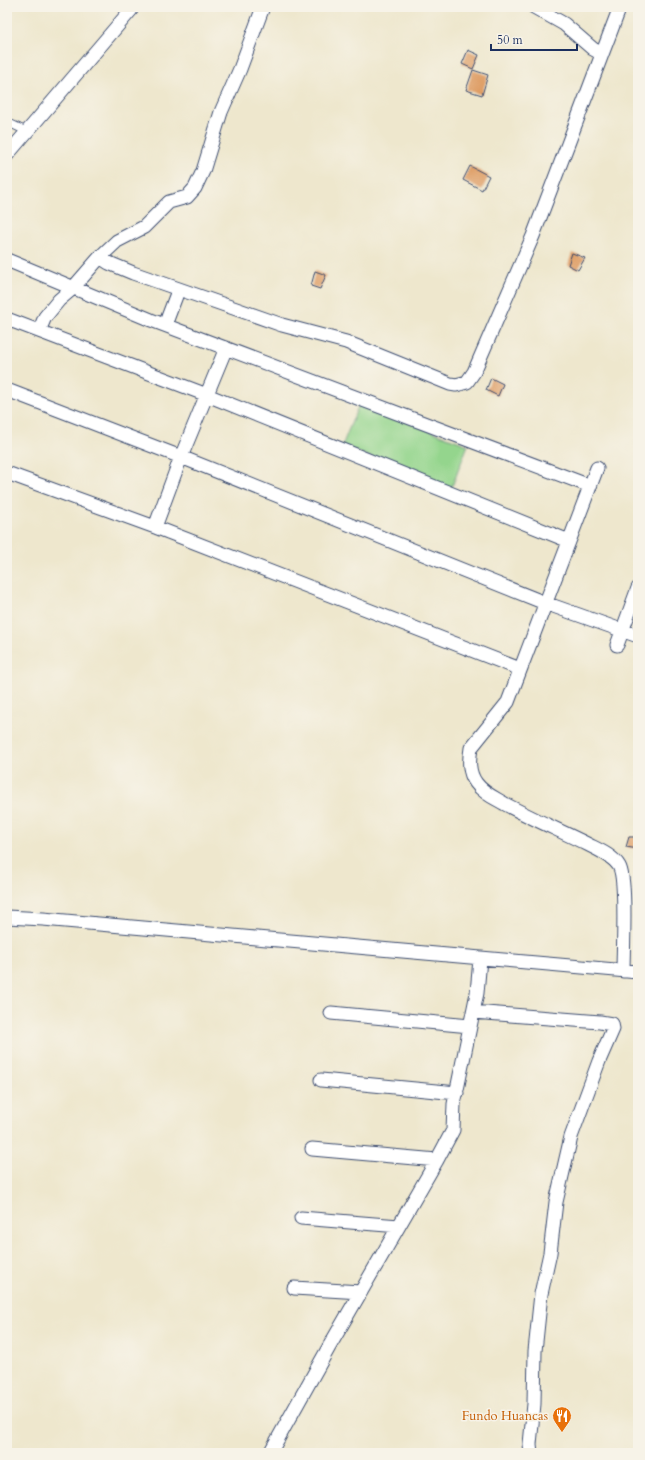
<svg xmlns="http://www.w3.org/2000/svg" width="645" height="1460" viewBox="0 0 645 1460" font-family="Cardo,serif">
<rect width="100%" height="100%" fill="#f7f3e8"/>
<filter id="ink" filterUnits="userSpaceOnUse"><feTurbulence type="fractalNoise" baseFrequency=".025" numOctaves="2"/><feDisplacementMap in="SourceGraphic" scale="8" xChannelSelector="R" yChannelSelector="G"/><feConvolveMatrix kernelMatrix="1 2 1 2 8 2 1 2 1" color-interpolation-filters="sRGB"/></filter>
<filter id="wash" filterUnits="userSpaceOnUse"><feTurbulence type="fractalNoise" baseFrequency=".012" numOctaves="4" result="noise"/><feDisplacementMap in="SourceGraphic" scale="16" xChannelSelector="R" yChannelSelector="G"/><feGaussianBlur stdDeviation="0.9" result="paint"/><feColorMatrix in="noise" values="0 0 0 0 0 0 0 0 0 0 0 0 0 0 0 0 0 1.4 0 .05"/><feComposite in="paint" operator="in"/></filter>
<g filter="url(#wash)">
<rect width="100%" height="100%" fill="#eee7cd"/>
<path fill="#94d58d" stroke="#588276" d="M359 404 468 445 451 489 342 446Z"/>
<g id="blocks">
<path fill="#de9c64" d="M468 50 479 55 473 69 462 64Z
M473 70 488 75 482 95 466 90Z
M470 166 489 176 482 190 463 180Z
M572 253 585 258 578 270 568 265Z
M315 271 326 275 320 289 311 286Z
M491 378 503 384 498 396 486 390Z
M629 837H638V849L626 847Z"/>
</g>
</g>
<g filter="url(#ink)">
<use href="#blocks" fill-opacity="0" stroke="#3b4b6f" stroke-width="1"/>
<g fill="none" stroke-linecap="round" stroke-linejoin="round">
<defs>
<path id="lane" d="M7 122 26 131"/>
<path id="street" d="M534 7 564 24 593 49 602 54
M7 155 131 10
M100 257 109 263 133 273 282 325 346 342 450 384 456 385 467 382 474 372 533 236 620 7
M7 260 151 320 590 486
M7 319 207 395 569 541
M165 325 176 296
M39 331 45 317 59 300 73 288 100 257 117 241 144 227 169 202 187 197 195 188 203 171 221 112 240 69 263 7
M7 390 181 457 545 603 638 636
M597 468 508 702 471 748C469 760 468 772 476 783 483 793 495 798 505 804 533 819 561 831 589 845 599 850 613 856 619 866 627 879 623 951 623 971
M7 473 155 527 520 669
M155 527 181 457 226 348
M617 645 638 588
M7 917 43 919 638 972
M473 1012 600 1022 612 1024 613 1029 599 1061 571 1137 556 1202 550 1253 541 1294 535 1351 534 1404 530 1444 531 1453
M331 1013 470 1026
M321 1080 457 1093
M312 1149 437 1160
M301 1218 399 1226
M294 1288 361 1292
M270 1453 329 1347 437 1160 453 1130 454 1104 477 993 480 959"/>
</defs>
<use href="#lane" stroke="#3b4b6f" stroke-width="9"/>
<use href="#street" stroke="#3b4b6f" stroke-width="15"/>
<use href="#lane" stroke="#fff" stroke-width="7"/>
<use href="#street" stroke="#fff" stroke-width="13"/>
</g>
</g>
<defs>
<symbol id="restaurant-pin" viewBox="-11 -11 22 30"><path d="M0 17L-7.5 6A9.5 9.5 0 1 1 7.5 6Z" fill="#e8710a" stroke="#f7f3e8"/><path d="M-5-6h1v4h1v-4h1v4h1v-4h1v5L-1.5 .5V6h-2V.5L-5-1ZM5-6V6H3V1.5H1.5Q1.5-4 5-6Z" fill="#fff"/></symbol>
</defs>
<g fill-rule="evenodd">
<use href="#restaurant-pin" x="551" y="1405" width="22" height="30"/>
</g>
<g text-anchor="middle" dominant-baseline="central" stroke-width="3" stroke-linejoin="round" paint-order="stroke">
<g font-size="13" fill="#c56008" stroke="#f7f3e8" text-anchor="end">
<text x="548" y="1416">Fundo Huancas</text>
</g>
</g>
<rect width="645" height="1460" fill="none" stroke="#f7f3e8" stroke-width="24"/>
<path d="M491 44v6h86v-6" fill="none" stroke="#1b2f5e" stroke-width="2"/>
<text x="497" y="44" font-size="12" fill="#1b2f5e" stroke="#f7f3e8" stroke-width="3" paint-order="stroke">50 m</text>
</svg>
